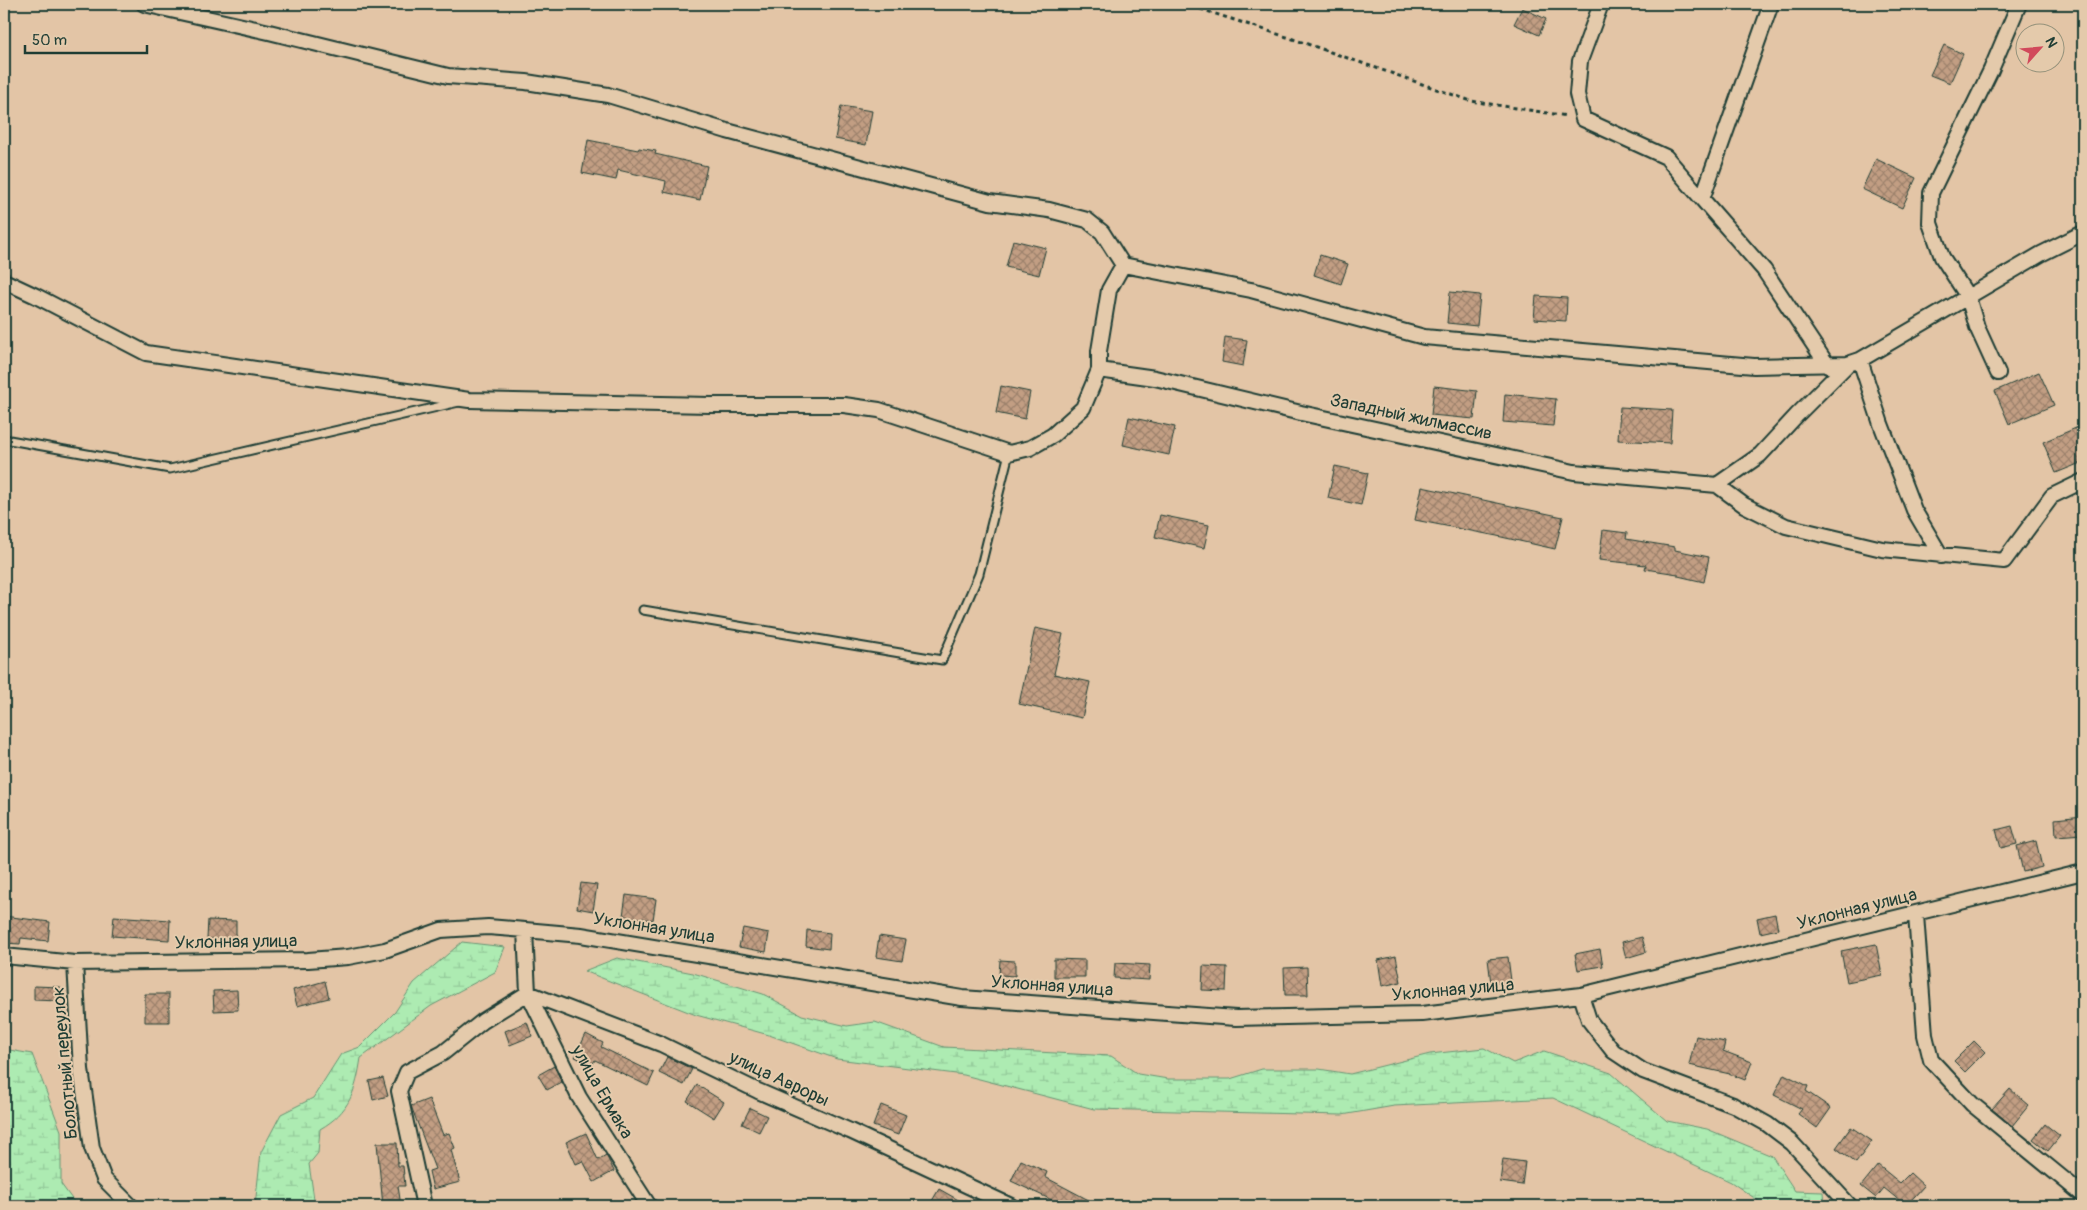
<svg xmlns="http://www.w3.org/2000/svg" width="2087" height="1210" viewBox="0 0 2087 1210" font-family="Pangolin,sans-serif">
<defs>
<pattern id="wetland-marsh" width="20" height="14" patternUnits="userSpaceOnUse" patternTransform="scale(1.25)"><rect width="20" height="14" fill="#adebb2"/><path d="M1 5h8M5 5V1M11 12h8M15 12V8" fill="none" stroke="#94ca9a"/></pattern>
<pattern id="building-cross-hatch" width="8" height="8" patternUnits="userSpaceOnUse" patternTransform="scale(1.25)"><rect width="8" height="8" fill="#c29e83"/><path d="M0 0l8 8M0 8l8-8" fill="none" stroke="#9d826c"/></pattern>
</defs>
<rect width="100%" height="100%" fill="#e3c5a6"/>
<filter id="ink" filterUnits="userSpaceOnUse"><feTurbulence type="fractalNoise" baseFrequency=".02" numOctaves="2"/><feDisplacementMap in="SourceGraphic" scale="10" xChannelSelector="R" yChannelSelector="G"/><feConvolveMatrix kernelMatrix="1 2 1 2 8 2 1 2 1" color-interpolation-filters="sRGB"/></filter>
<g filter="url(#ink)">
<path fill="url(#wetland-marsh)" stroke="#669473" d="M462 942 505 947 495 972 431 1006 361 1058C356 1090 350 1112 320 1129L318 1153 309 1164 315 1206H255L261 1152 281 1114 313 1098 341 1054 360 1047 395 1012 414 983Z
M617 958 693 973 763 994 802 1015 847 1026 875 1022 944 1047 1111 1056 1138 1074 1168 1079H1230L1262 1069H1319L1350 1074 1430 1054 1484 1048 1513 1063 1544 1051 1611 1073 1667 1121 1707 1129 1772 1156 1795 1191 1823 1192 1824 1206H1766L1731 1182 1553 1098 1394 1106 1342 1115 1094 1109 964 1075 837 1059 769 1035 696 1015 584 971Z
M4 1049 32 1054 61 1131V1184L77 1206H4Z"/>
<path fill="url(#building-cross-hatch)" stroke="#1f3d34" d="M1522 8 1546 19 1539 35 1514 24Z
M1944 45 1963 54 1950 83 1930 75Z
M841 106 872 111 866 145 835 139Z
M588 140 638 150 639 148 656 151 655 154 707 166 700 200 664 192 666 181 618 170 616 180 582 173Z
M1876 159 1916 178 1902 208 1862 189Z
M1013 240 1046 248 1039 275 1006 267Z
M1320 255 1348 264 1341 284 1314 275Z
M1450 292 1480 295 1477 326 1447 323Z
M1536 296 1567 298 1566 321 1534 319Z
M1225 337 1247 340 1243 366 1222 362Z
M2039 372 2054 405 2009 424 1995 391Z
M1001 386 1030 392 1025 419 996 413Z
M1434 386 1477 391 1474 419 1431 415Z
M1505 394 1556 399 1553 426 1503 422Z
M1620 407 1672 410 1670 443 1618 440Z
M1129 417 1175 427 1169 455 1123 445Z
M2076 428 2083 444V462L2056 473 2043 442Z
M1335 466 1368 473 1361 505 1328 498Z
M1422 487 1563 517 1555 549 1497 536 1415 520Z
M1160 515 1209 525 1204 548 1155 537Z
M1603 530 1627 533 1626 539 1675 547V550L1709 557 1704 582 1678 576V574L1645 569 1646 565 1599 560Z
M1035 628 1063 634 1054 674 1090 682 1082 718 1019 704Z
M2083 816V834L2056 836 2055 819Z
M2012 826 2017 844 2001 848 1996 830Z
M2036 841 2042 867 2023 872 2017 846Z
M581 883 597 885 593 911 577 908Z
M626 895 656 899 653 920 623 916Z
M1775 914 1778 929 1760 933 1757 918Z
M4 916 50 922 48 941 21 938 20 944 4 943Z
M114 916 170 920 169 940 112 936Z
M208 920 236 921V940L207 939Z
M743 928 769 933 766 952 739 947Z
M807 930 830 933 829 949 806 946Z
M879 936 906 940 902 961 876 957Z
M1642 937 1646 952 1626 958 1622 942Z
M1876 944 1882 975 1847 982 1841 951Z
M1600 949 1603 966 1578 970 1575 954Z
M1396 956 1401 982 1382 986 1378 960Z
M1508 957 1511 981 1491 983 1488 959Z
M1054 959 1085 960V977H1054Z
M1000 960 1015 961V976L999 975Z
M1115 963 1150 965 1149 980 1114 978Z
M1203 966 1227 967 1226 991 1202 990Z
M1307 967 1308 995H1285L1284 968Z
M325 981 329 998 297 1006 293 990Z
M34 986 60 987 59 1001 34 1000Z
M237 990 238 1010 214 1011 213 991Z
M145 994H169V1022H145Z
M527 1022 532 1036 510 1045 505 1031Z
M586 1034 603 1043 601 1047 654 1073 648 1086 595 1060 592 1065 575 1057Z
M1696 1036 1725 1042 1723 1051 1752 1062 1745 1080 1730 1074 1689 1065Z
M1974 1041 1985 1052 1965 1072 1954 1061Z
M667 1057 692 1069 684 1085 659 1073Z
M554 1066 562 1082 547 1090 538 1075Z
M1784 1074 1808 1086 1806 1091 1831 1108 1817 1128 1798 1114 1802 1109 1774 1095Z
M383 1078 388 1096 373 1100 369 1081Z
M697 1085 724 1102 714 1118 687 1101Z
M2010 1089 2029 1105 2012 1126 1992 1109Z
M429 1099 443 1135 449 1133 455 1148 451 1150 460 1182 433 1189 429 1171 435 1169 411 1106Z
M881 1105 906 1115 898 1135 873 1126Z
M750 1108 767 1116 759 1132 742 1124Z
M2045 1124 2060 1136 2048 1151 2033 1139Z
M1851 1127 1872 1141 1856 1163 1836 1148Z
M586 1133 598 1160 606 1155 614 1171 594 1182 583 1161 576 1164 566 1142Z
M377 1143H397L398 1166H403L405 1186H398L401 1206H383Z
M1503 1159 1525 1162 1522 1185 1500 1182Z
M1021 1160 1047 1172 1045 1177 1100 1206H1054L1056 1202 1011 1181Z
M1878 1165 1900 1183 1910 1173 1924 1186 1906 1206 1884 1188 1876 1198 1861 1186Z
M939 1189 969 1206H929Z"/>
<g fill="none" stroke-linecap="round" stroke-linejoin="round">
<defs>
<path id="lane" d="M4 439 170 469 459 402
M643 610 942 660 979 574 1009 453"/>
<path id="street" d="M1601 4 1580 61 1577 94 1583 119 1666 157 1702 199
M1771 4 1702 199 1764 270 1828 366
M1123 265 1251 290 1424 337 1754 366 1848 364 1860 360 2041 254 2083 233
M4 281 36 296 146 353 469 400 710 405H844L879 410 1009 453 1030 448 1053 435 1083 408 1099 370V351L1109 290 1123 265 1102 232 1087 220 1049 210 990 202 727 131 608 95 526 82 448 76 269 32 144 4
M1860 360 1881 424 1914 510 1941 556
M1848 364 1797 415 1760 455 1717 485 1744 505 1786 526 1882 549 2004 561 2052 496 2083 481
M1099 370 1155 378 1301 413 1574 472 1717 485
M1998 373 1977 327 1968 297 1942 257 1930 223 1931 193 1991 70 2019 4
M1916 915 1925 1035 1931 1060 1972 1104 2083 1195
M525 930 581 935 962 998 1236 1018 1422 1014 1581 995 2083 872
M4 956 75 963 308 960 348 957 385 950 441 930 488 927 525 930 528 993 579 1097 649 1206
M75 963 81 1069 92 1148 104 1179 131 1206
M528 993 661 1044 758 1091 850 1131 1011 1206
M1581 995 1589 1020 1613 1051 1643 1071 1733 1105 1767 1124 1792 1143 1850 1206
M424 1206 399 1091 407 1072 443 1053 483 1021 528 993"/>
</defs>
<use href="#lane" stroke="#1f3d34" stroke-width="11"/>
<use href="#street" stroke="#1f3d34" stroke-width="18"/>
<path stroke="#1f3d34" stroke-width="3" stroke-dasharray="4 4" stroke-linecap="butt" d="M1185 4 1293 39 1471 101 1567 116"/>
<use href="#lane" stroke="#e4caab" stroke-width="7"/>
<use href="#street" stroke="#e4caab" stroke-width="14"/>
</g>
</g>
<g text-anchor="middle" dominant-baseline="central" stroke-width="4" stroke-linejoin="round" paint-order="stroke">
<g font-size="18" fill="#1f3d34" stroke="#e4caab">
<text transform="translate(1411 417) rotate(12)">Западный жилмассив</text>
<text transform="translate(1857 909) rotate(-14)">Уклонная улица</text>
<text transform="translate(654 928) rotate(9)">Уклонная улица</text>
<text transform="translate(236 942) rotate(-1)">Уклонная улица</text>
<text transform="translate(1052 986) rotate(4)">Уклонная улица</text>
<text transform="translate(1453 990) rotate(-5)">Уклонная улица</text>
<text transform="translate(65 1063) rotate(-95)">Болотный переулок</text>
<text transform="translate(779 1079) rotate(25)">улица Авроры</text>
<text transform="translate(602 1092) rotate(60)">улица Ермака</text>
</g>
</g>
<rect width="2087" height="1210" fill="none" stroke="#e4caab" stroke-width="20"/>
<rect x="10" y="10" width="2067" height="1190" fill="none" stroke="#1f3d34" stroke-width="2" filter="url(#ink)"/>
<g transform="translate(2040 48) rotate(63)"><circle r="24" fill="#e4caab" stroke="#95927b"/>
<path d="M0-4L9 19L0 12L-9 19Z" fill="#d1495b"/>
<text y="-8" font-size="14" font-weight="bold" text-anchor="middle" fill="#1f3d34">N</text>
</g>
<path d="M25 45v8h122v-8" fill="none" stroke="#1f3d34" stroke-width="2.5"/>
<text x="32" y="45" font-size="15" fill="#1f3d34" stroke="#e4caab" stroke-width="4" paint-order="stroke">50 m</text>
</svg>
